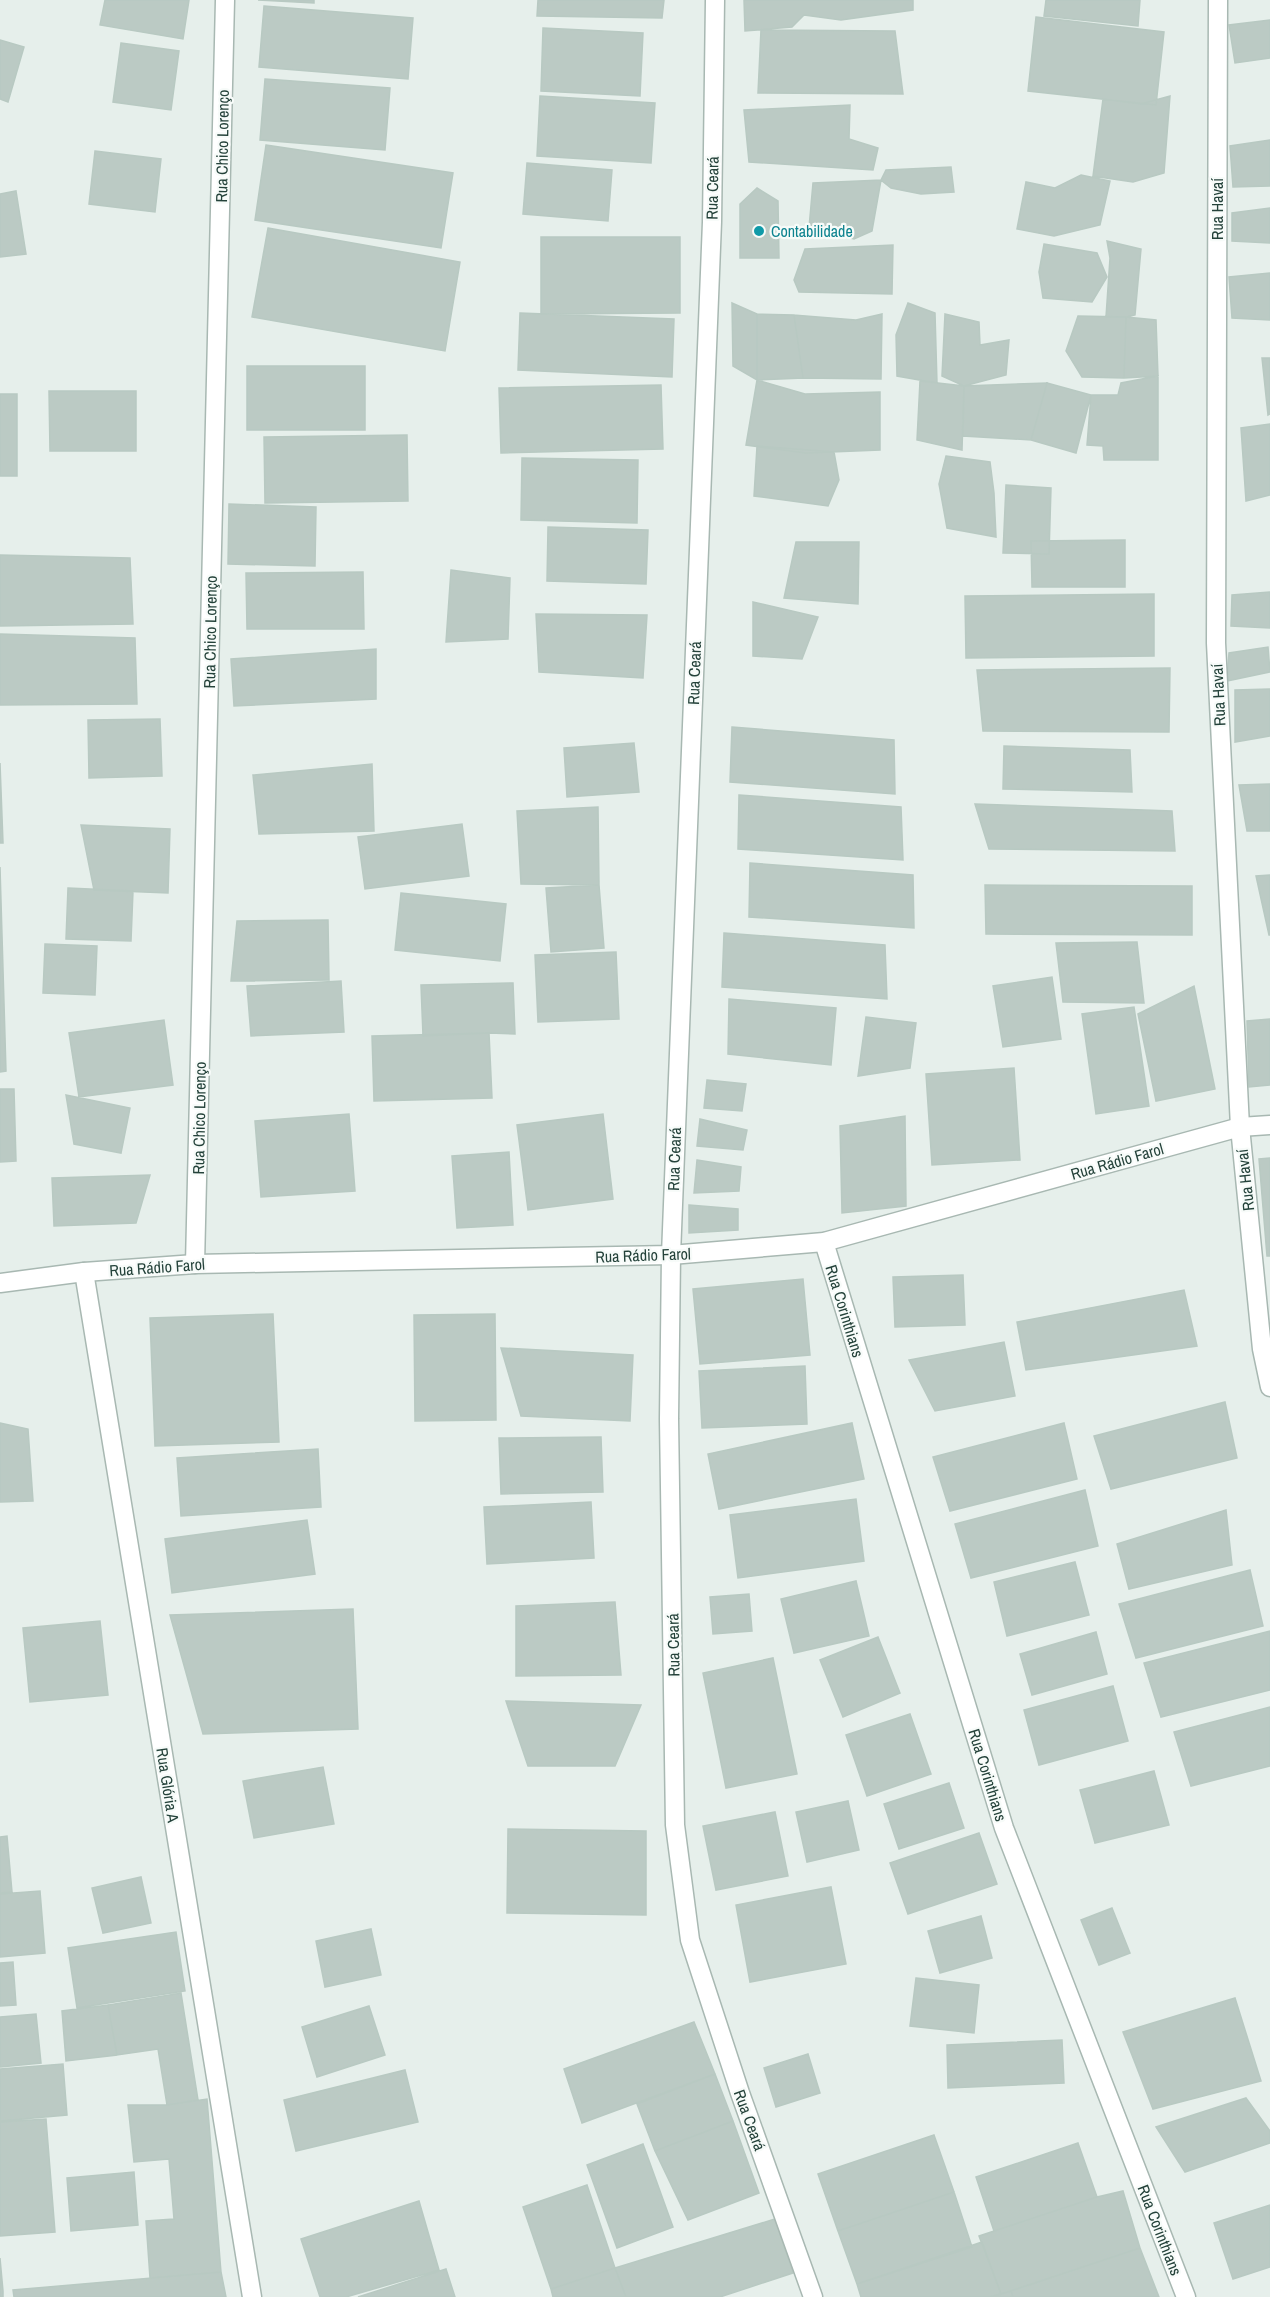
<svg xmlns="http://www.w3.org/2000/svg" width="1270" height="2297" viewBox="0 0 1270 2297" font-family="'Archivo Narrow',sans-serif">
<rect width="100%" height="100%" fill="#e6efeb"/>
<path fill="#bbcac4" stroke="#b8c9c2" stroke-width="1.5" d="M105 0H189L183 39 100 25Z
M258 0H314V3Z
M538 0H664L662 18 537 16Z
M744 0H913V10L841 20 804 15 792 27 745 31Z
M1046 0H1140L1138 26 1044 16Z
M264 6 413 18 408 79 259 67Z
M1036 17 1164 32 1156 105 1028 91Z
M1270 20V58L1235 63 1229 25Z
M543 28 643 33 640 96 541 91Z
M761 30 895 31 903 94 758 93Z
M0 40 24 47 8 102 0 99Z
M121 43 179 51 171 110 113 102Z
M265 79 390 88 385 150 260 140Z
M540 96 655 103 651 163 537 156Z
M1170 96 1164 173 1133 182 1093 176 1103 99 1141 104Z
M850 105 849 139 878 148 873 170 749 162 744 110Z
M1270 140V186L1233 187 1230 146Z
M266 145 453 173 441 248 255 220Z
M95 151 161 159 155 212 89 204Z
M527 163 612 170 608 221 523 214Z
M951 167 954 192 921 194 891 188 881 180 886 170Z
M1081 175 1110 181 1100 225 1054 236 1017 229 1026 182 1055 188Z
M881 180 872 231 854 239 809 228 813 183Z
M757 188 778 201 779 258H740V204Z
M16 191 26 254 0 257V194Z
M1270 208V243L1232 241V213Z
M268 228 460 262 445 351 252 317Z
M541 237H680V313L541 314Z
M1107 241 1141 249 1135 315 1126 317H1106L1110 258Z
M1044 244 1097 253 1107 277 1092 302 1043 298 1039 272Z
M893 245 892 294 799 292 794 280 805 249Z
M1270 273V320L1232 318 1229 277Z
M732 303 757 314V380L733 366Z
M908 303 935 313 937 383 897 376 896 335Z
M520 313 674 319 672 377 518 370Z
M757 314 794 315 803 378 757 380Z
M882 314 881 379 803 378 794 315 856 320Z
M945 314 979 322 980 345 1009 340 1006 375 964 386 942 376Z
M1078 316 1126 317 1124 378 1082 377 1066 351Z
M1126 317 1156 320 1158 376 1124 378Z
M1262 358H1270V414L1268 415Z
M247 366H365V430H247Z
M1158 376V460H1104L1103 446 1087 445 1091 395H1118L1121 383Z
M757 380 805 394 880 392V450L806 453 746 445Z
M920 381 964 386 962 450 917 440Z
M1047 383 1031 440 963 436 964 386Z
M1047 383 1091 395 1076 453 1031 440Z
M661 385 663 449 501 453 499 388Z
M49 391H136V451H50Z
M0 394H17V476H0Z
M1270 424V495L1246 501 1241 428Z
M407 435 408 501 265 503 264 437Z
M757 446 834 452 839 480 828 506 754 496Z
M946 456 990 462 994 493 996 537 947 528 939 484Z
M522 458 638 460 637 523 521 520Z
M1006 485 1051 488 1049 554 1003 553Z
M229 504 316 507 315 566 228 564Z
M548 527 648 530 646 584 547 581Z
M1125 540V587H1032L1031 541Z
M796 542H859L858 604 784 598Z
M0 555 130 558 133 624 0 626Z
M451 570 510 578 508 639 446 642Z
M363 572 364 629H247L246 573Z
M1270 592V628L1231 626 1232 595Z
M1154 594V656L966 658 965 596Z
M753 602 818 617 802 659 753 656Z
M536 614 647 615 643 678 539 672Z
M0 634 135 638 137 704 0 705Z
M1268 647 1270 672 1227 681 1229 653Z
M376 649V699L234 706 231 659Z
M1170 668 1169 732 983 731 977 670Z
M1270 689V736L1235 742V690Z
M160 719 162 776 89 778 88 720Z
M732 727 894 740 895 794 730 782Z
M634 743 639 792 567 797 564 748Z
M1004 746 1130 750 1132 792 1003 789Z
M0 763 3 843H0Z
M372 764 374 831 259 834 253 775Z
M1270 784V831H1247L1239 785Z
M739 795 901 807 903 860 738 849Z
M975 804 1172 811 1175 851 989 849Z
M598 807 599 885 521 884 517 811Z
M462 824 469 876 365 889 358 837Z
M81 825 170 829 168 893 94 890Z
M750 863 913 875 914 928 749 917Z
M0 867 6 1071 0 1072Z
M1270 875V935H1269L1256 876Z
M599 885 604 948 551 952 546 888Z
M985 885 1192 886V935L986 934Z
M68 888 133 891 131 941 66 939Z
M401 893 506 904 500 961 395 950Z
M328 920 329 980 231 981 237 921Z
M724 933 885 945 887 999 722 987Z
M1137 942 1144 1003 1063 1002 1056 943Z
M45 944 97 946 95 995 43 993Z
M616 952 619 1019 538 1022 535 955Z
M1052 977 1061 1039 1003 1047 993 986Z
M341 981 344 1032 251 1036 247 986Z
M513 983 515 1034 489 1033 423 1036 421 985Z
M1194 986 1215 1089 1156 1101 1138 1014Z
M729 999 836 1008 831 1065 728 1054Z
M1134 1007 1149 1106 1096 1114 1082 1014Z
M866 1017 916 1023 910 1068 858 1076Z
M1270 1019V1085L1249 1087 1247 1021Z
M164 1020 173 1085 79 1097 69 1033Z
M489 1033 492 1098 374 1101 372 1036Z
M1014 1068 1020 1160 932 1165 926 1074Z
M707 1080 746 1084 742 1111 704 1108Z
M0 1089H14L16 1161 0 1162Z
M66 1095 130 1108 121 1153 74 1144Z
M349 1114 355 1191 261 1197 255 1121Z
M603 1114 613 1199 528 1210 517 1125Z
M905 1116 906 1206 842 1213 840 1126Z
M700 1119 747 1130 743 1150 697 1146Z
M509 1152 513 1225 457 1228 452 1156Z
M1270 1158V1256H1267L1259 1159Z
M697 1160 741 1167 739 1191 694 1193Z
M150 1175 136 1223 54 1226 52 1178Z
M689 1205 738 1209V1230L689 1233Z
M963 1275 965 1325 895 1327 893 1277Z
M803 1279 810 1355 700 1364 693 1289Z
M1184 1290 1197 1346 1026 1370 1017 1322Z
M273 1314 279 1442 155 1446 150 1318Z
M495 1314 496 1420 415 1421 414 1315Z
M1004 1342 1015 1396 935 1411 909 1360Z
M501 1348 633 1355 630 1421 521 1416Z
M805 1366 807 1424 702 1428 699 1371Z
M1225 1402 1237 1458 1111 1489 1094 1436Z
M0 1423 28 1429 33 1501 0 1502Z
M852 1423 864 1479 719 1509 708 1454Z
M1064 1423 1077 1479 950 1511 933 1457Z
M601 1437 603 1492 501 1494 499 1438Z
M318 1449 321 1507 181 1516 177 1458Z
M1085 1490 1098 1546 971 1578 955 1524Z
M856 1499 864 1561 738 1578 730 1515Z
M591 1502 594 1558 487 1564 484 1507Z
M1226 1510 1232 1565 1129 1589 1117 1544Z
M307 1520 315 1574 172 1593 165 1539Z
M1075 1562 1089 1615 1007 1636 994 1582Z
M1250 1570 1263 1626 1136 1658 1119 1604Z
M856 1581 869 1636 794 1653 781 1599Z
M749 1594 752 1631 713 1634 710 1597Z
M615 1602 621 1675 516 1676V1606Z
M353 1609 358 1729 203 1734 170 1615Z
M100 1621 108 1695 30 1702 23 1628Z
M1270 1631V1690L1161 1717 1144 1663Z
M1096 1632 1107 1674 1032 1695 1020 1654Z
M878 1637 900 1693 843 1717 820 1660Z
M773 1658 797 1774 726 1788 703 1673Z
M1113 1686 1128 1741 1039 1765 1024 1710Z
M506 1701 641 1705 615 1766H528Z
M1270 1707V1766L1191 1786 1174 1732Z
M910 1714 931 1774 867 1796 846 1735Z
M323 1767 334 1824 254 1838 243 1781Z
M1154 1771 1169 1825 1095 1843 1080 1790Z
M949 1783 964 1828 899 1849 884 1804Z
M848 1801 859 1850 807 1862 796 1812Z
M775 1812 788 1876 716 1890 703 1826Z
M508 1829 646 1831V1915L507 1913Z
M979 1833 997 1884 908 1914 890 1863Z
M7 1836 12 1892 0 1893V1837Z
M141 1877 151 1923 103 1933 92 1888Z
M831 1887 846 1964 750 1982 736 1905Z
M40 1891 45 1953 0 1957V1894Z
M1112 1908 1130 1953 1099 1965 1081 1920Z
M981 1916 992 1958 940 1973 928 1931Z
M371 1929 381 1975 325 1987 316 1941Z
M176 1932 185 1991 77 2008 68 1948Z
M13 1962 16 2005 0 2006V1963Z
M916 1978 979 1985 974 2033 910 2026Z
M181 1993 198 2100 167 2105 158 2049 117 2055 108 2005Z
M1235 1998 1261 2081 1153 2109 1123 2032Z
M108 2005 117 2055 66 2061 62 2011Z
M369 2006 385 2055 317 2077 302 2027Z
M36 2014 41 2063 0 2067V2017Z
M694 2022 715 2074 582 2123 564 2069Z
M1062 2040 1064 2083 948 2088 947 2045Z
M808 2054 820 2093 776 2107 764 2068Z
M63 2064 67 2115 0 2121V2069Z
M405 2070 418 2122 296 2151 284 2100Z
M715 2074 733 2121 655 2151 637 2104Z
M1246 2098 1270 2131V2143L1185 2172 1156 2127Z
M207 2099 221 2272 150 2278 146 2221 174 2219 169 2159 134 2162 128 2105H167Z
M46 2119 55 2232 0 2236V2122Z
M733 2121 759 2193 688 2220 655 2151Z
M934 2135 954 2192 838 2231 818 2174Z
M1078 2143 1097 2197 994 2231 976 2177Z
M643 2144 673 2227 617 2248 587 2165Z
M134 2172 138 2225 71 2231 67 2178Z
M587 2185 615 2268 551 2289 523 2207Z
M1123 2191 1140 2248 1001 2294 979 2236 1097 2197Z
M954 2192 972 2247 857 2284 838 2231Z
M419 2201 439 2270 346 2297H320L301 2239Z
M1270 2205V2267L1233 2279 1214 2223Z
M775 2219 793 2273 720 2297H626L615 2268Z
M982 2242 1001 2294 989 2297H861L857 2284Z
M1140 2248 1159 2297H1013L1011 2291Z
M0 2258 3 2291V2297H0Z
M615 2268 626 2297H553L551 2289Z
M446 2269 455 2297H358Z
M221 2272 226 2297H14L13 2290Z
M1011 2291 1013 2297H992Z"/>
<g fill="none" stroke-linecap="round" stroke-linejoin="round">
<defs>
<path id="minor" d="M715 0 712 222 671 1255 669 1419 675 1825 690 1940 740 2093 813 2297
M1218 0 1216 643 1240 1127 1262 1349 1270 1387
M824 1242 1004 1828 1186 2297
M195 1264 225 0
M84 1272 252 2297"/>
<path id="tertiary" d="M0 1283 84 1272 195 1264 671 1255 824 1242 1240 1127 1270 1125"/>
</defs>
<use href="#minor" stroke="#a8b8b2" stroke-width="21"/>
<use href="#tertiary" stroke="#a8b8b2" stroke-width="21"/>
<use href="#minor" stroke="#fff" stroke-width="18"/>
<use href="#tertiary" stroke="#fff" stroke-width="18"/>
</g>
<circle fill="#0f9aa8" stroke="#f7fbf9" stroke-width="2" cx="759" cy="231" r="6"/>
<g text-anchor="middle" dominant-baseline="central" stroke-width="4.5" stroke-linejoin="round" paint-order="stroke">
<g font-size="16" fill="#24423a" stroke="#f7fbf9">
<text transform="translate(222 146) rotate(-89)">Rua Chico Lorenço</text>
<text transform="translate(712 188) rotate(-89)">Rua Ceará</text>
<text transform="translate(1217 209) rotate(-90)">Rua Havaí</text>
<text transform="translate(210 632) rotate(-89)">Rua Chico Lorenço</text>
<text transform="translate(694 673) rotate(-88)">Rua Ceará</text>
<text transform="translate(1218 695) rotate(-93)">Rua Havaí</text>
<text transform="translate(199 1118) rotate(-89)">Rua Chico Lorenço</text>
<text transform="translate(674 1159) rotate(-88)">Rua Ceará</text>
<text transform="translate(1117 1161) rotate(-16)">Rua Rádio Farol</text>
<text transform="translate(1245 1180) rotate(-96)">Rua Havaí</text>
<text transform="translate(643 1255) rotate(-2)">Rua Rádio Farol</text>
<text transform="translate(157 1267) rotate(-4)">Rua Rádio Farol</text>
<text transform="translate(845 1311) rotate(73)">Rua Corinthians</text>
<text transform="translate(673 1645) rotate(-91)">Rua Ceará</text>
<text transform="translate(988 1775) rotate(73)">Rua Corinthians</text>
<text transform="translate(168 1785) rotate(81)">Rua Glória A</text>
<text transform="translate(750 2120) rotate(70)">Rua Ceará</text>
<text transform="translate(1160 2230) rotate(69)">Rua Corinthians</text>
</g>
<g font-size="16" fill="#0d838f" stroke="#f7fbf9" text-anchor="start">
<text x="771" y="231">Contabilidade</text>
</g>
</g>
</svg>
